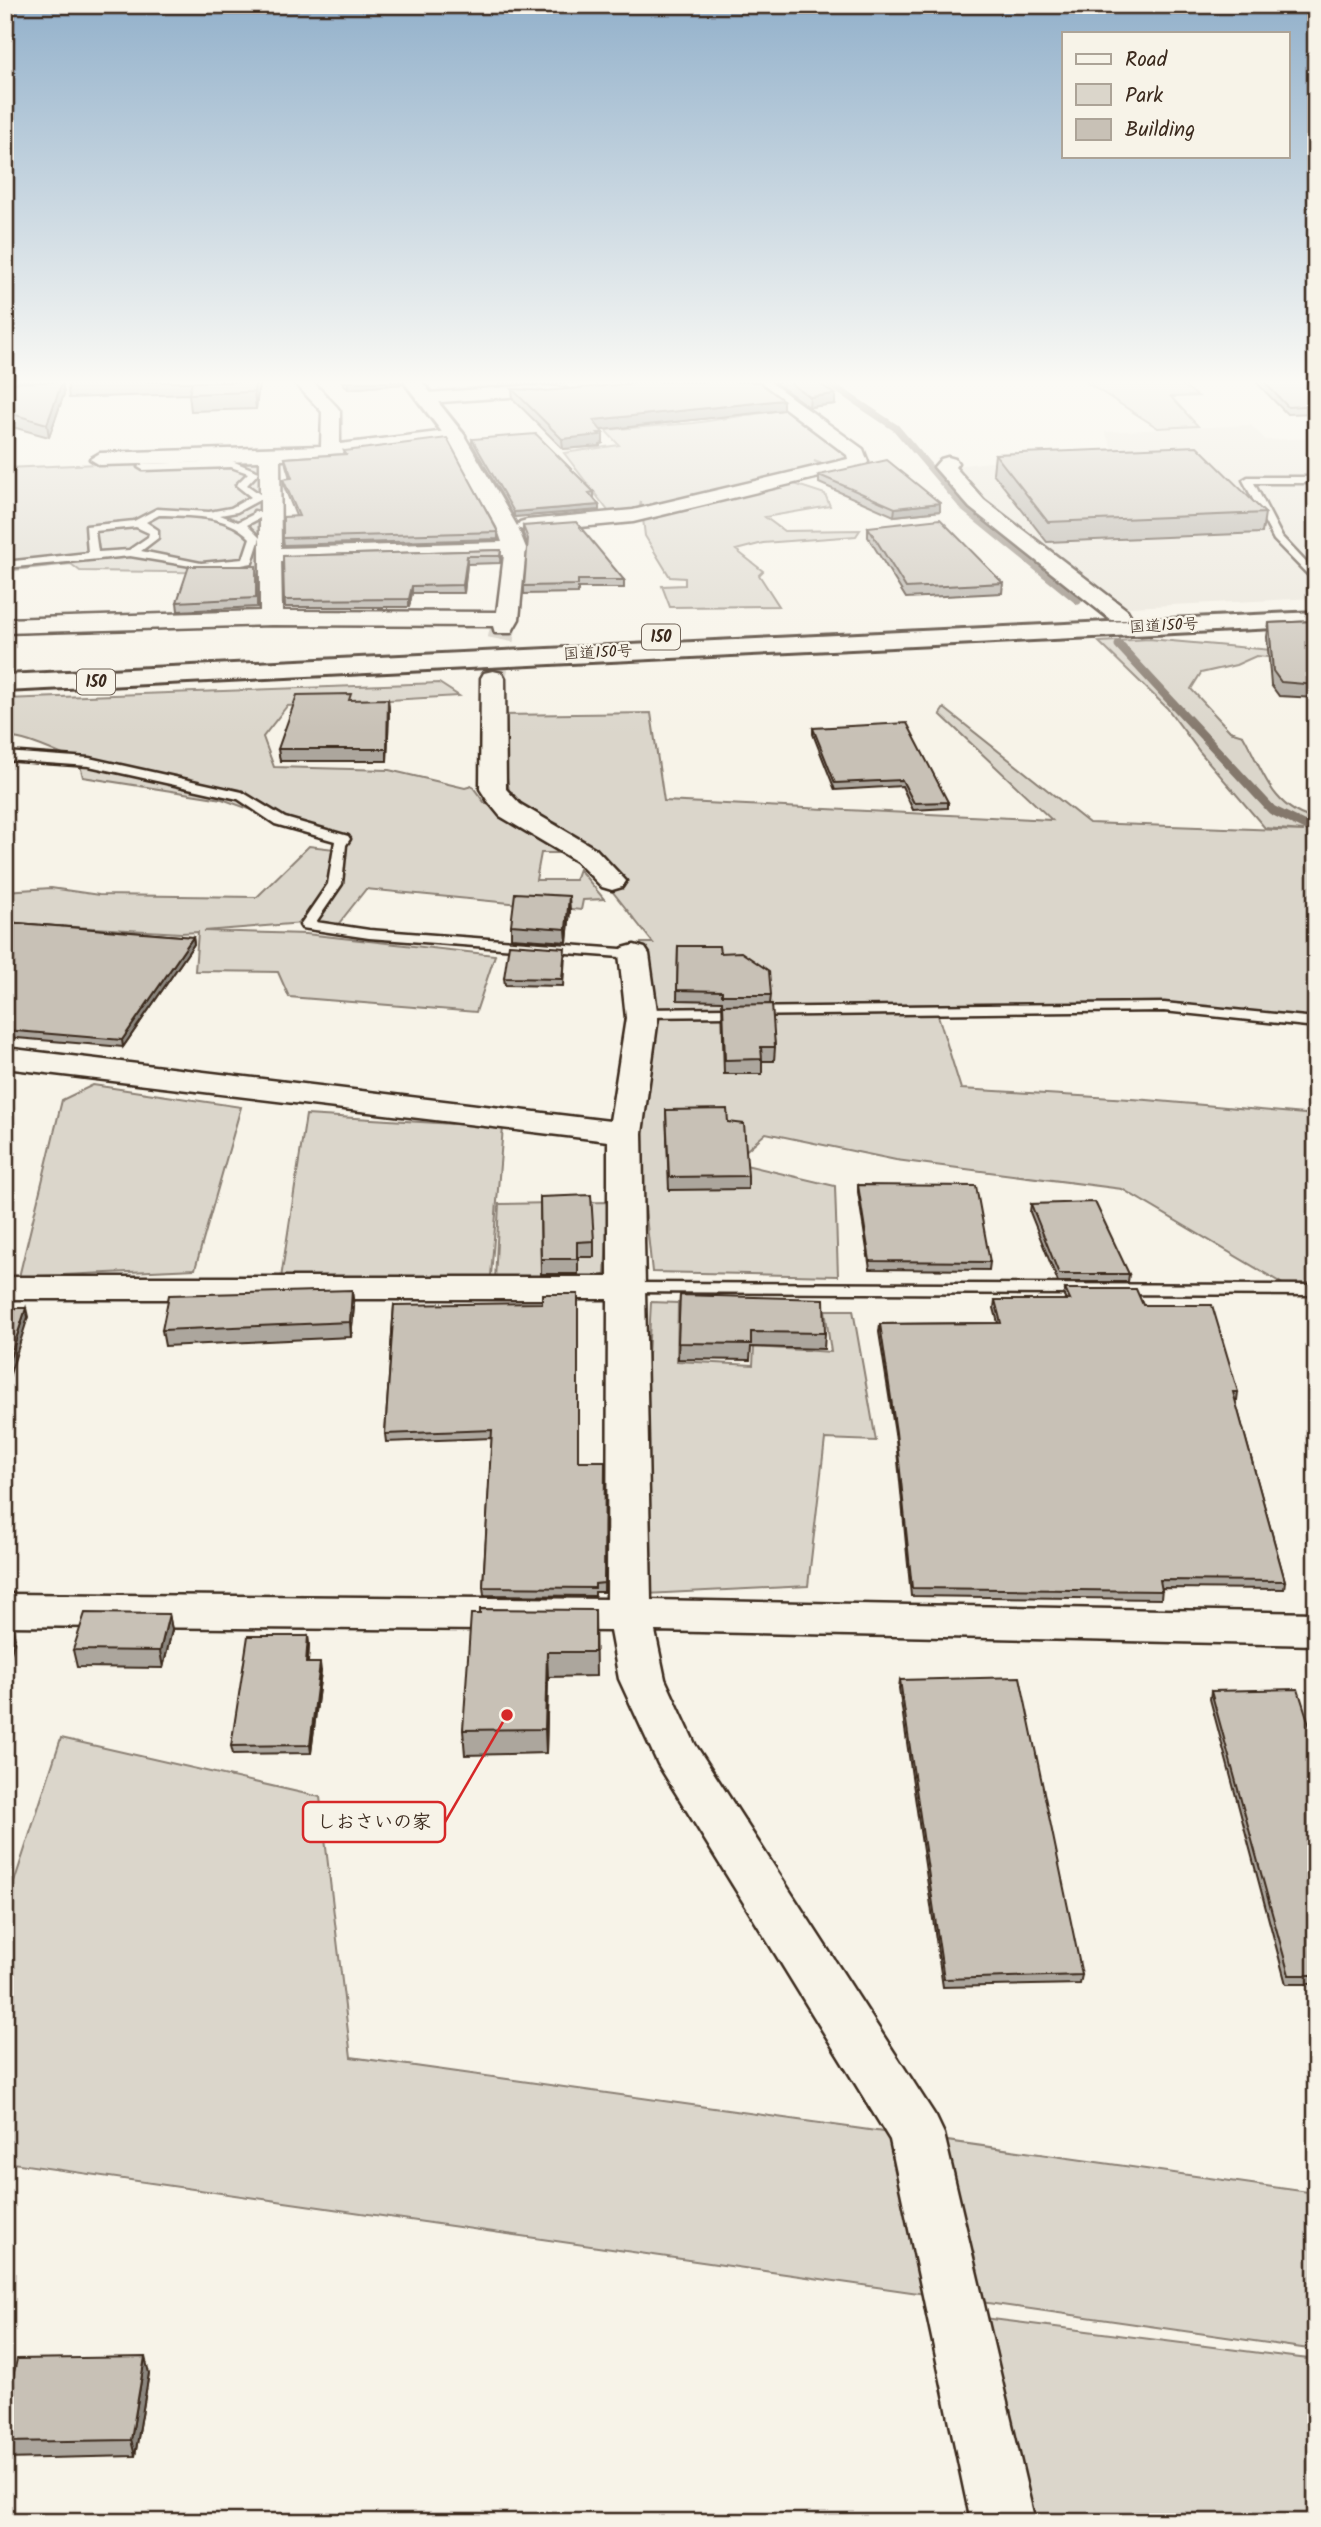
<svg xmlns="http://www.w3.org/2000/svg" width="1321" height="2527" viewBox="0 0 1321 2527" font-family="Kalam,'Klee One',sans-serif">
<rect width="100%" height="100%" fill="#f7f3e8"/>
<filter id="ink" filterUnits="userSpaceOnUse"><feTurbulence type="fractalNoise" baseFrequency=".0143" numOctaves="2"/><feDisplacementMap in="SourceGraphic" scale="14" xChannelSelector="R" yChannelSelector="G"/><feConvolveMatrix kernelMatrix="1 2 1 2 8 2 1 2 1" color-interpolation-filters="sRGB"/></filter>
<g filter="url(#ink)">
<path fill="#e9e4d9" d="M1251 425 1266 440 1316 438V598L1110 608 944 467 1112 449 1105 432Z"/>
<path fill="#dbd6cb" stroke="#8b8074" stroke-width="2" d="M1086 382H1178L1198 396 1171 397 1198 426 1158 428Z
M796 408 855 461 831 467 814 461 826 467 785 481 825 494 830 506 765 517 784 531 860 530 856 536 763 543 736 550 763 571 759 575 779 606 670 607 662 586 685 585V578L670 577 645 536 641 501 639 511 612 516 564 453 619 445 605 430 694 423Z
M264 457 258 573 80 571 71 564 5 571V468Z
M1149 639 1316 654V661L1256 656 1236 665 1201 673 1191 689 1230 731 1243 735C1262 768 1271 810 1316 819V1018L941 1004 683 1011 936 1009 961 1089 1147 1100 1316 1115V1289L1288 1287 1122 1189 896 1160 766 1133 733 1162 835 1186 838 1276 652 1272 638 1141 647 1012 641 943H653L560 825 511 801 512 792 509 791 497 715 651 713 664 801 1052 820 940 714 944 708 1089 823 1304 831 1265 828 1200 752 1167 708 1099 642Z
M439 683 459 696 287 706 263 737 274 767 389 770 465 788 472 786 484 802 561 853H541L536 880H575L579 869 604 899 583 900 581 910 366 889 336 927 303 923 204 931 306 934 495 955 476 1012 289 997 278 972 195 971 198 932 181 933 5 923V891L51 888 99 895 257 897 309 846 334 849 336 841 222 799 83 777 79 761C57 754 26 736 5 738V699Z
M93 1085 241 1107 195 1269 19 1277 62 1100Z
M306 1115 503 1127 491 1276 281 1278Z
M609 1202 605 1274 596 1279 495 1280 499 1204Z
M651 1302 678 1303 677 1361 753 1365 754 1347 831 1352 825 1310H853L876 1441 825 1439 808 1586 646 1594 647 1375Z
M61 1738 320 1797 351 2057 1316 2193V2350L5 2162V1910Z
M984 2318 1316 2360V2522H1024Z"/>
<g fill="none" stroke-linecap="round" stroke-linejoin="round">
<path stroke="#84786c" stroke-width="7" d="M827 382 896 428 965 509 1078 601"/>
<path stroke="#84786c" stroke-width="9" d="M1119 645 1272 810 1305 826 1316 828"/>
<path stroke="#d1cbc0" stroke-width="26" stroke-dasharray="26 13" stroke-linecap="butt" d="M493 678 503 628"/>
<defs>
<path id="service" d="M19 382H28L24 385Z
M232 461 259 472 247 485 261 495V499L237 512 220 515 238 522 252 515 254 511 262 513 260 518 247 525 260 538 252 563 215 570 130 556 5 568V562L88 553 86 526 134 521 157 509 209 512 231 508 251 497 236 485 248 473 231 467 143 470 138 467 143 464ZM159 515C189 516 228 514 250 538L243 559 201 563 141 551 158 538V530L146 522ZM136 527 149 533 148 537 129 550 98 552 95 531Z
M1316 477V483H1254L1282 537 1316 573V583L1274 540 1243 480 1248 477Z
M5 752 89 758 242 792 285 818 348 836 350 839 346 845 342 884 316 922 369 930 634 950 641 954 634 958 369 938 302 928 300 925 328 884 335 841 275 824 238 799 89 766 5 760Z
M1164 1003 1316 1018V1027L1164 1011 641 1017 634 1013 641 1009Z
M626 1283 1316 1285V1295L620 1292 617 1288 620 1284Z"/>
<path id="minor" d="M294 382H313L337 407 340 411V444L455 430 462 432 517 526 520 522 527 520 633 510 848 459 847 455 750 382H770L863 449 868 462 865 466 633 522 527 532 518 528 526 548 519 619 511 633H495L493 626 271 625 5 633V619L260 611V461L100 465 90 459 100 453 321 446 322 412ZM449 442 497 527 502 542 281 548 280 460H306ZM504 555 497 612 282 611 281 561Z
M523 386C536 388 564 384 572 392L569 396 544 399 523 396 428 403 419 398 428 393Z
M948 457 955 459 958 463 955 467 984 500 1127 610 1130 615 1127 620H1111L970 508 934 467 941 459Z
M493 671 502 673 505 678 506 789 520 804 596 849 626 881 622 887 612 890 602 887 576 861 500 816 487 800 480 789 481 678 484 673Z
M634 945 645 948 649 954 658 1018 642 1133 651 1600 1316 1613V1645L655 1631 665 1679 695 1744 936 2117 944 2134 1035 2522H971L890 2140 658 1764 619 1679 610 1631 5 1626V1594L607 1599 608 1299H5V1277H608V1141L5 1068V1048L610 1121 626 1018 619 954 623 948Z"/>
<path id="tertiary" d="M404 382H422L465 436 462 440H448Z"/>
<path id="trunk" d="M1316 612V626L5 691V675Z"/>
</defs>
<use href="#service" stroke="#3b2a1e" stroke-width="5"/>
<use href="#minor" stroke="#3b2a1e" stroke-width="5"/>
<use href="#tertiary" stroke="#3b2a1e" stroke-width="6"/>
<use href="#trunk" stroke="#3b2a1e" stroke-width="6"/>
<use href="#service" fill="#f7f3e8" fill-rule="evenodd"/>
<use href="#minor" fill="#f7f3e8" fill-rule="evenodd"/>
<use href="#tertiary" fill="#f7f3e8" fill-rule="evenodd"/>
<use href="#trunk" fill="#f7f3e8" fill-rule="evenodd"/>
</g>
<path fill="#aca69d" stroke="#3b2a1e" stroke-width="2" d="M62 382 64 394 49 437 5 425V383Z
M67 382H259L256 409 191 411 189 394 69 398Z
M342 382H402V384L348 389Z
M774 382H817L835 404 809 407Z
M1256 382H1316V413L1287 414Z
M512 389 544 391 783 410 601 430 603 443 600 444V446L563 449 513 399Z
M472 439 594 492V497H593L599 505V510L514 517 472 444Z
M344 451 498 532V539L284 545 283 538 296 516 284 486 283 479 290 478 286 465 285 458 345 454Z
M995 454 1265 513 1262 533 1047 542 993 473Z
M819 475 940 511 894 516 819 483Z
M523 526 624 580V588H578V593L524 594V586L528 545 523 534Z
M868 527 1003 583 1002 593 906 598 868 537Z
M501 550 500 563 467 564 464 593H412L409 607H285L283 556Z
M257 575V607L178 611 177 602Z
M1316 621V698L1279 696 1271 685 1267 637 1269 623Z
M388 699 389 710 387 761H280L278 749Z
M813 728 948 802V808L913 810 902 786 835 790 813 734Z
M570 910 567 942 511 938V925Z
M5 922 193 937 194 944 123 1047 5 1037Z
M678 946 720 953 771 995 770 1004 775 1047 774 1061H762V1074H724L722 1001 677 1000Z
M565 955 563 986 505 985 504 978Z
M666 1110 728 1122 748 1176V1189L669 1190Z
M858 1185 990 1262 989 1270 870 1269 858 1192Z
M540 1197 594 1241V1257H578V1274H541Z
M1031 1204 1129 1274 1128 1282H1058L1030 1212Z
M1065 1289 1143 1305 1238 1392 1237 1400H1235L1285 1581 1284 1589 1162 1588 1161 1599 911 1596 896 1440 879 1332 880 1324 998 1323 994 1308 995 1300H1066L1064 1297Z
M680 1295 825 1333 824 1349 751 1347 750 1360 678 1359Z
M394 1305 578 1461H605L604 1592H595V1596L484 1595 483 1587 492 1438 386 1442 385 1434Z
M354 1306 351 1337 165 1346 162 1330Z
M595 1610 596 1676 548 1677 546 1753 465 1755 463 1730 480 1614Z
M169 1614 172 1630 163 1668 77 1667 73 1650Z
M308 1636 309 1645 308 1663 321 1671 311 1753 233 1754 231 1746Z
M900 1680 1082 1975 1080 1984 943 1987 899 1688Z
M1211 1691 1316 1746V1984H1286L1210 1699Z
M149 2373 135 2456 5 2459V2413Z"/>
<path fill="#8c877f" stroke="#3b2a1e" stroke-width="2" d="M62 382 64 394 49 437 47 424Z
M255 382H259L256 409 254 392Z
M348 382H402V384L348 389Z
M499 382H581L499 386Z
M835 394V404L809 407 810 397Z
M783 400V410L593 431V420Z
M603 433V443L600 444V446L563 449 562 439Z
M940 503V511L894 516 895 508Z
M599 505V510L514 517V512Z
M467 556V564L464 593 463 585Z
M412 586V593L409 607V599Z
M388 699 389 710 387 761V749Z
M569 896 570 910 567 942 566 929Z
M193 937 194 944 123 1047 122 1040Z
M352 1290 354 1306 351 1337 350 1322Z
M26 1308 28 1317 5 1390V1373Z
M169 1614 172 1630 163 1668 160 1651Z
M12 1627 15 1638 5 1676V1654Z
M308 1636 309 1645 307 1671 306 1663Z
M547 1652 548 1677 546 1753 545 1729Z
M320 1663 321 1671 311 1753 310 1745Z
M145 2357 149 2373 135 2456 131 2440Z"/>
<path fill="#c8c1b6" stroke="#3b2a1e" stroke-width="2" d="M62 382 47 424 5 412V383Z
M192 382H255L254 392 189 394Z
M651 382H759L783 400 593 420 603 433H598L600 435 562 439 512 389 544 391Z
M788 382H817L835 394 810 397Z
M1264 382H1316V405L1288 407Z
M536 434 594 492 589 493 599 505 514 512 472 439Z
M447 438 498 532 283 538V517L299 516 283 479 292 478 285 458 346 454 344 451 353 450Z
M1197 446 1265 513 1048 522 995 454Z
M887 460 940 503 895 508 819 475Z
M940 519 1003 583 906 588 868 527Z
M576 522 624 580H578V585L524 586 528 539 523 526Z
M501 550 500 556H467L463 585 412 586 409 599 284 600 283 556Z
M189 566H256V598L177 602Z
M1316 621V685L1281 682 1273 671 1269 623Z
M351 694 349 700 388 699 387 749H278L297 695Z
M907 723 948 802 914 803 902 780 835 783 813 728Z
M515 893 569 896 566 929 511 925Z
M5 922 193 937 122 1040 5 1030Z
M509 944 565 948 562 979 504 978Z
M678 946H719L720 953 741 952 769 971 771 995H722V991L677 990Z
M772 1004 775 1047H761L762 1059 725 1060 723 1005Z
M727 1109 728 1122 744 1124 748 1176 669 1177 666 1110Z
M858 1185 976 1186 990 1262 870 1261Z
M591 1195 594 1241 577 1242V1259H541L540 1197Z
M1095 1202 1129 1274H1059L1031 1204Z
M1065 1289H1136L1143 1305H1212L1238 1392H1233L1285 1581 1160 1580 1162 1591 912 1588 896 1432 880 1324 1001 1323 995 1300H1070Z
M352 1290 350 1322 162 1330 169 1295Z
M542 1294H578V1461H605L604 1583 595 1584V1588L483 1587 492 1430 385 1434 394 1305 542 1303Z
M680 1295 824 1299 825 1333 751 1332V1344L678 1343Z
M5 1308H26L5 1373Z
M480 1609 595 1610V1652H547L545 1729 463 1730 471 1614H480Z
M85 1613 169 1614 160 1651 73 1650Z
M5 1626 12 1627 5 1654Z
M248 1636H308L306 1663H320L310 1745 231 1746Z
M1020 1677 1082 1975 944 1979 900 1680Z
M1298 1689 1316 1746V1975H1289L1211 1691Z
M145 2357 131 2440 5 2442V2413L17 2359Z"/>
</g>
<linearGradient id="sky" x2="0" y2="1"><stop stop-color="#93b1cb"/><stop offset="0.52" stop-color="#fbfaf5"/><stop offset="1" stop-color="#fbfaf5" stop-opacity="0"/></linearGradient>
<rect width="1321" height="735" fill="url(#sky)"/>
<g text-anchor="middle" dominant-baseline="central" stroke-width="5" stroke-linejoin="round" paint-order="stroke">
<g font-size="16" fill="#3b2a1e" stroke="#f7f3e8">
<text transform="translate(1164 626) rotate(-3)">国道150号</text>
<text transform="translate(598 653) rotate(-3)">国道150号</text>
</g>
<g fill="#f7f3e8" stroke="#73665b" stroke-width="2">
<rect x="642" y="624.5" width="38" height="25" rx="5"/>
<rect x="77" y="669.5" width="38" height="25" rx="5"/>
</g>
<g font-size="16" font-weight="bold" fill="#3b2a1e">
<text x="661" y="637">150</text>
<text x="96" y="682">150</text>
</g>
</g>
<path fill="none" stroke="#d62828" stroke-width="2.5" d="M507 1715L445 1822"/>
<circle fill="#d62828" stroke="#f7f3e8" stroke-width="2.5" cx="507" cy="1715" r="7"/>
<rect fill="#f7f3e8" stroke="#d62828" stroke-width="2.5" x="303" y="1802" width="142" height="40" rx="7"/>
<g font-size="19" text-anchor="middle" font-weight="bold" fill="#3b2a1e">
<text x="374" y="1828">しおさいの家</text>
</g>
<rect width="1321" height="2527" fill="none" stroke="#f7f3e8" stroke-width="28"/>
<rect x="14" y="14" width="1293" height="2499" fill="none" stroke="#3b2a1e" stroke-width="2.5" filter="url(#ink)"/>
<rect x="1062" y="32" width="228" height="126" fill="#f7f3e8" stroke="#aca397" stroke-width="2"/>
<rect x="1076" y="54" width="35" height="10" fill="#f7f3e8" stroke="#aca397" stroke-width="2"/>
<text x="1125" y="66" font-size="21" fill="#3b2a1e">Road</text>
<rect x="1076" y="84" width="35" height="21" fill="#dbd6cb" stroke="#aca397" stroke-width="2"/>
<text x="1125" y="102" font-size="21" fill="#3b2a1e">Park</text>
<rect x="1076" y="119" width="35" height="21" fill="#c8c1b6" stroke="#aca397" stroke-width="2"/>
<text x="1125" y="136" font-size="21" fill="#3b2a1e">Building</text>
</svg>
